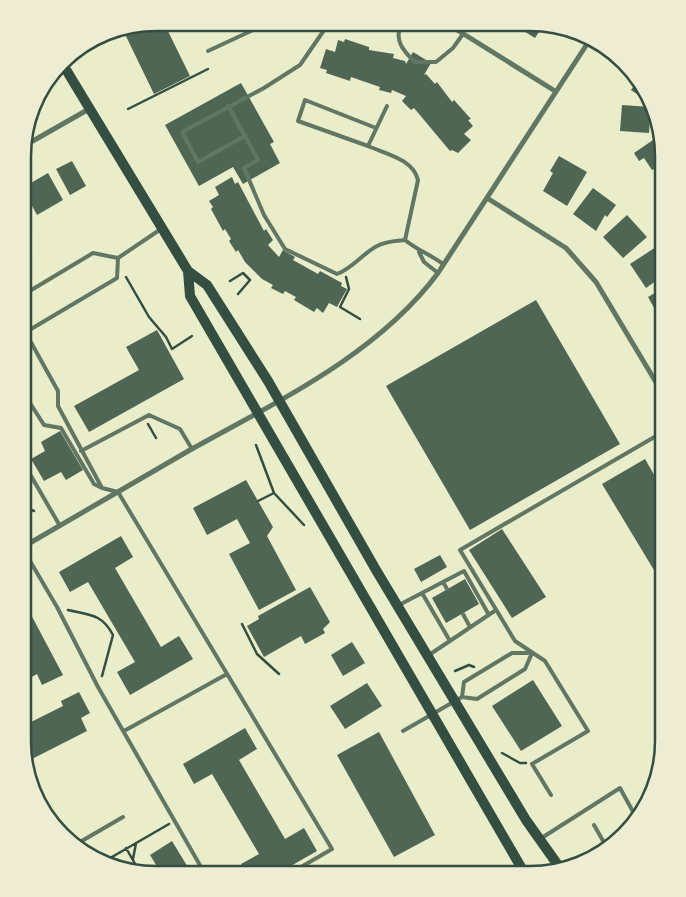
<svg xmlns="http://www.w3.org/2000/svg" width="686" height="897" viewBox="0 0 686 897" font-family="Merriweather,serif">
<rect width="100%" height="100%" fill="#e9edc9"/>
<path fill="#4f6655" d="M156 22 164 23 190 76 154 94 122 28Z
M519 24H544L535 38 517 27Z
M345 39 369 47V50L394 54 393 58 405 61 406 64 413 52 431 63 424 75 426 74 435 84 437 82 452 102 454 100 471 119 468 120 473 126 464 134 471 140 458 153 452 150 450 151 414 108 411 110 402 101 406 96 392 90 391 93 379 90 380 87 351 77 350 81 326 73 327 70 320 68 326 49 335 52 338 40 344 42Z
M637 81 650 97 651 104 631 90Z
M241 83 274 142 270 144 280 163 243 184 233 167 199 186 165 125Z
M622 105 651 107 649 133 620 131Z
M653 140 656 145H661L663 164 652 170 644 158 639 161 634 153Z
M559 156 587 172 567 206 543 191 553 173 550 171Z
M72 161 86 186 70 195 56 169Z
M48 173 63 200 37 215 24 191V187Z
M232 177 235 184 238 182 264 231 266 229 273 240 268 245 279 257 283 250 295 257 293 260 318 274 320 271 342 283 341 286 347 289 337 307 329 303 323 313 317 308 314 312 294 300 296 297 285 291 283 294 271 288 273 285 262 279 245 262 238 250 236 252 229 241 231 239 225 229 223 231 211 209 213 207 209 201 219 195 215 187Z
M593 188 616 205 607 217 605 215 596 231 573 214Z
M627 215 647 237 623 258 603 237Z
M656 247 663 259V276L646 288 630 264Z
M663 288V324L648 297Z
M536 300 620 444 470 530 386 386Z
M157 330 184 379 89 432 74 406 139 370 126 347Z
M60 431 83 470 66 480 61 472 44 481 31 459 45 451 41 442Z
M645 459 663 490V585L602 484Z
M246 480 273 527 267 536 296 590 259 610 229 554 250 543 237 519 207 535 193 508Z
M502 529 546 597 512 618 469 550Z
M121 536 133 557 115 568 161 647 179 636 193 659 130 695 117 672 135 662 88 582 70 592 59 572Z
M440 555 447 567 421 582 414 569Z
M465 579 479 604 446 623 432 598Z
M310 587 330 622 323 629 325 633 305 644 301 636 264 657 247 626 259 619 258 616Z
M28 609 63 675 42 685 37 674 25 681 23 677V611Z
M352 642 365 663 343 676 331 655Z
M533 680 562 726 521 751 492 706Z
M367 683 382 706 345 729 330 706Z
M79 692 90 713 81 718 87 731 30 760 23 741V726L63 706 61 701Z
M245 728 257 749 239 760 285 839 304 828 317 851 277 874H246L241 864 259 854 212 774 194 784 183 764Z
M379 732 435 835 394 857 337 755Z
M172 841 192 874 161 873 150 855Z
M444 866 450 874H430Z"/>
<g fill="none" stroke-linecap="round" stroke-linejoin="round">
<path stroke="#344e41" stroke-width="2.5" d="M128 109 208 69
M126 277 149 317 166 337 172 349 192 336
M346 277 349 289 340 307 360 319
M230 281 243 273 250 280 238 294
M148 424 156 438
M256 445 274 493 304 525
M258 501 274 493
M23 506 34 511
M68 610C90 615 102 614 113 635L102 676
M242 624 257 654 279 674
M455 671 469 665 474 667
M502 753 520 763H526
M126 848 138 869
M133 859 136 843
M105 861 169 824"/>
<path stroke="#617663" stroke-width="4" d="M402 23C393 39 403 51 415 62H436L453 48 463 34
M208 51 268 23
M228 106 245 136 198 162 182 132 264 88 300 65 329 23
M387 106 368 146C386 154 413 159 418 180L405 240C417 250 431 255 443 264
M245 136 258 160 244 168 264 215 285 249 337 274C353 268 362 254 377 246 386 241 396 241 405 240
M368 146 298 121 305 100 376 128
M419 252 424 262 438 273
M23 295 93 253 118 258
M23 328 58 391V406L102 488 118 492 332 849 289 874
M26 332 117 278 118 258 161 229
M23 392 44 425 61 428 94 484 102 488
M81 451 149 415 180 429 192 449
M23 462 60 526
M23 549 57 607 98 687 205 874
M443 582 447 589
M422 593 450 641
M399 605 464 571 489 615
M463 614 470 627
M429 655 496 610
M462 697 464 682 512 653H530
M124 731 227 674
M403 731 462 697 477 699 525 669 532 653
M551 795 532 764 588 731 545 661 515 641 460 550 663 432
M594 825 606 846
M540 839 620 788 637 819
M79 849 80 842 123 817"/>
<path stroke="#617663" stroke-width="5" d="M446 23 555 91
M24 146 89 109
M487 198 566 248 596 282 663 394
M23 547C79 515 134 482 190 450 278 401 377 355 438 273L589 41"/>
<path stroke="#344e41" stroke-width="10" d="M62 63 188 271 207 285 268 381 376 570 526 820 560 868
M188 271 190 296 525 874"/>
</g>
<path d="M0 0H686V897H0ZM156 31H530A125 125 0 0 1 655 156V741A125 125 0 0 1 530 866H156A125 125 0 0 1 31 741V156A125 125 0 0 1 156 31Z" fill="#eeecd3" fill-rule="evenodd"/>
<path fill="none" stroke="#344e41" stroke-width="2.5" d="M156 31H530A125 125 0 0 1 655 156V741A125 125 0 0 1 530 866H156A125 125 0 0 1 31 741V156A125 125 0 0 1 156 31Z"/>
</svg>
